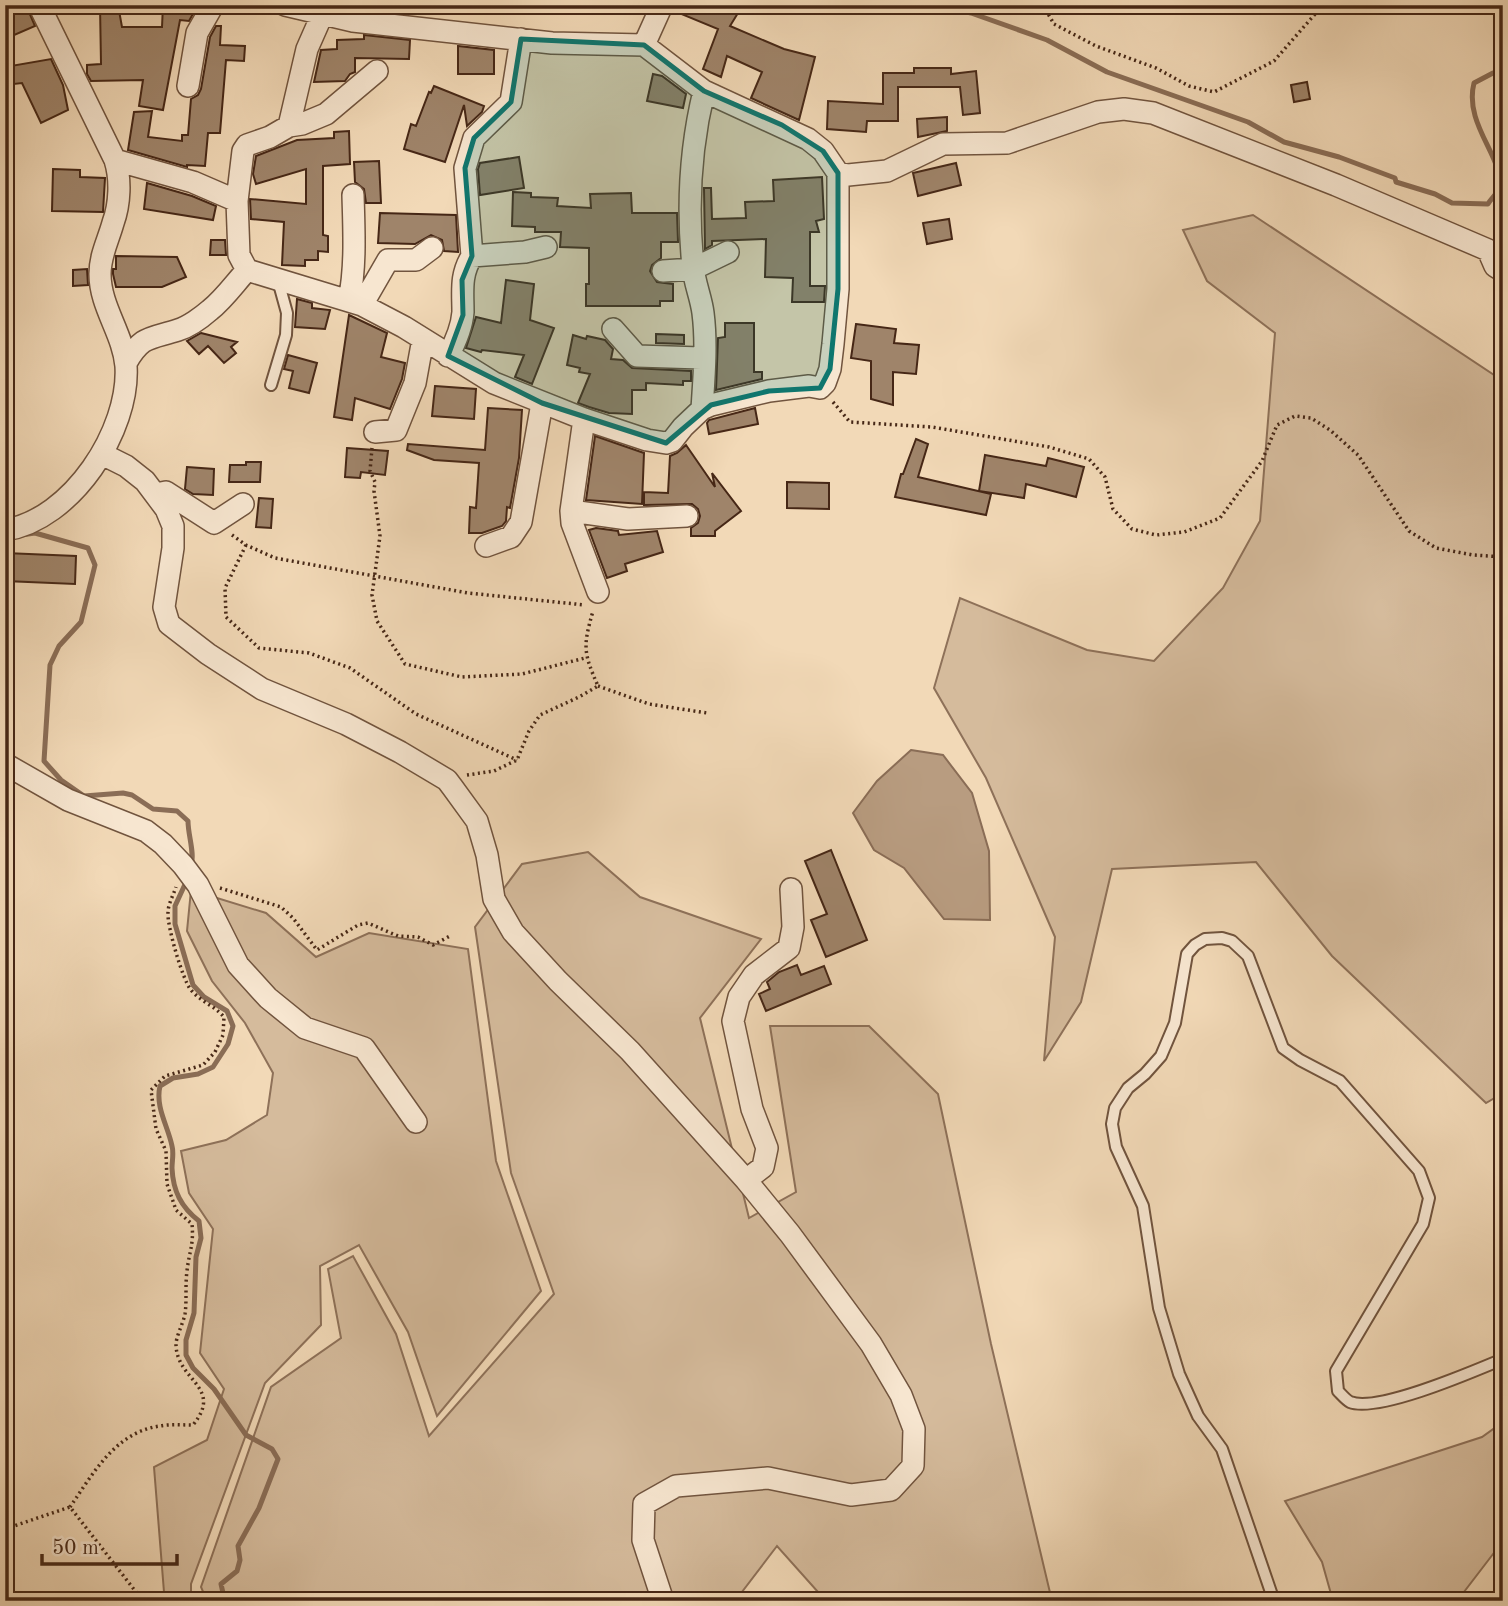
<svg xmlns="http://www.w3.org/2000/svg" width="1508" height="1606" viewBox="0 0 1508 1606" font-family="'Old Standard TT',serif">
<rect width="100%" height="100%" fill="#f2d9b7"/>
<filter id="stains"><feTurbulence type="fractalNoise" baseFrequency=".00286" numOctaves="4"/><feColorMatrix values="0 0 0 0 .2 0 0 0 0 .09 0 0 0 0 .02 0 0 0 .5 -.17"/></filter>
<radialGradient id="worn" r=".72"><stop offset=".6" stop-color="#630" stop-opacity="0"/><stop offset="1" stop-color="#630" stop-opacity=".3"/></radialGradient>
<path fill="#d5bb9c" stroke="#8e7159" stroke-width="2" d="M1253 215 1494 375 1503 389V1093L1486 1103 1332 956 1256 862 1112 869 1081 1002 1044 1061 1055 937 986 778 934 688 960 598 1087 650 1154 661 1223 588 1260 521 1275 333 1207 281 1183 230Z
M588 852 640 897 761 939 700 1018 749 1218 796 1192 770 1026H869L938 1094 991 1344 1052 1601H826L777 1546 735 1601H207L201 1587 271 1387 341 1338 328 1269 353 1256 396 1334 429 1436 554 1294 511 1173 475 927 522 864Z
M191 890 266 913 316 957 369 933 468 949 496 1161 541 1291 437 1416 408 1332 359 1245 320 1266 321 1325 265 1383 191 1584V1601H169L164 1592 154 1467 207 1440 224 1389 200 1353 213 1229 189 1193 181 1151 226 1140 267 1115 273 1073 245 1023 212 981 187 931Z
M1503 1422V1541L1457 1601H1333L1322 1562 1285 1501 1482 1437Z"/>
<path fill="#b89c80" stroke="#8a6d56" stroke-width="2" d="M911 750 943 755 972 793 989 851 990 920 944 919 904 868 874 850 853 813 877 781Z"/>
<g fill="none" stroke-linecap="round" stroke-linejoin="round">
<path stroke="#8a6d56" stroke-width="5" d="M938 5 971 13 1047 40 1107 72 1248 122 1284 142 1339 157 1395 178 1396 182 1435 194 1452 203 1488 204C1490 200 1496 195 1498 190 1508 161 1463 126 1474 83L1493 73 1503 75
M21 535 35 533 88 548 95 565 81 622 59 646 50 665 44 761 61 780 84 796 123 793 132 795 153 809 177 811 188 821C188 836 195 852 191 867
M187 880 175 906V924L193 985 204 997 227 1011 233 1026 228 1044 213 1067 198 1074 173 1078 160 1086C155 1107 168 1126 172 1146 174 1153 172 1161 172 1168 173 1191 181 1207 199 1221L201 1238 196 1257 194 1313 186 1340V1355L193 1368 214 1389 246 1435 272 1449 278 1459 259 1508 238 1546 240 1560 237 1571 221 1584 223 1593 219 1601"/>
</g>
<path fill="#9f846a" stroke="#462716" stroke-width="2" d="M5 5H26L35 26 5 39Z
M100 5H118L122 27H162L163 5H198L189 21 180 20 163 110 139 106 143 80 91 81 87 74V65L101 64Z
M675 5H722L738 13 730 26 784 49 815 57 799 120 751 98 762 72 727 56 721 77 703 69 718 29 674 11Z
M216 26H221L220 45 245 46 244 61 226 60 220 133H208L205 166 187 165V167L128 150 134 112 152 111 148 137 182 141V135H188L191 99 198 95 201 89 210 37Z
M364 35 410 40 409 59 355 58V72L350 74 345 81 314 82 321 50 337 49V40L364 39Z
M458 46 494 50V74H458Z
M51 59 63 85 68 110 41 123 22 83 5 85V67Z
M914 68H951V74L976 71 980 113 963 115 960 87H898V121H867L866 132 827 129 828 101 883 104V73H914Z
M653 74 662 76 686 94 683 108 647 101Z
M1307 82 1310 99 1294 102 1291 85Z
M434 86 484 106 482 112 467 126 464 105 445 162 404 149 411 124 416 126 429 92 431 93Z
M947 117V131L918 137 917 119Z
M349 131 350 164 323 166V235L328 236V252L318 251V260H305V266L282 265 284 222 251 219 250 199 306 204V169L256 184 253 174 256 156 297 140 334 138V132Z
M519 157 524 188 480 195 478 169 480 163Z
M379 161 381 203H366L364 189 355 182 354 162Z
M956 163 961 185 918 196 913 173Z
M53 169 80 170V177L105 178 103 212 52 211Z
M822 177 824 219 816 221 819 232H810V286H825L824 302H792L793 278 765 277 766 239 712 241V245L705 249 704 188H711L712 219 746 218 745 202 774 201 773 180Z
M147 183 192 196 216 206 213 220 144 209Z
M513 192 531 193V197L558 198 557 206 591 208 590 194 631 193 632 213H677L678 242H661V258L652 265 650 271 657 282 673 284V301H660V306H586V284H589V248L560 247 561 232H535V227L512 226Z
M380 213 456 215 458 252 444 251 442 240 431 235 415 244 378 243Z
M949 219 952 239 927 244 923 223Z
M211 240H225L226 255H210Z
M116 256 177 257 186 277 162 287H116L113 274V269H116Z
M87 269 88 285 73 286V270Z
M506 280 534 284 530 320 554 328 532 384 515 377 524 355 482 350 481 352 466 348 476 317 501 323Z
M297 299 312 303V308L330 310 325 329 295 327Z
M349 315 387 333 381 357 405 363 402 379 390 409 355 398 352 420 334 417Z
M725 323H754V372H762V379L716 390 718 338 725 337Z
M856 324 896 329 894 343 919 345 916 374 893 372V405L871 399V361L851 358Z
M201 333 237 342 231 347 236 353 224 363 208 346 199 354 187 341Z
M656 334 684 335V344L656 343Z
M573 335 586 339 587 336 605 340 613 349 611 359 623 360 632 368 691 371V381H683V385L646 383V390H632V414L609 413 589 407 578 403 590 374 579 372 580 368 567 365Z
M288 355 317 363 309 393 289 388 293 371 284 369Z
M435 386 476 389 474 419 432 416Z
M488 408 522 410 519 458 510 508 507 507 506 521 502 526 482 533H469L470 507 476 508 479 463 434 460 407 450 408 444 485 450Z
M755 408 758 424 709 434 707 423 709 420Z
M595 436 644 453 642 504 586 500Z
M916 439 928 444 918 477 991 494 986 515 895 497 901 474H903Z
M686 445 715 487 712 473 741 511 715 531V536H691V528L698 523 700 516 698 509 692 504 644 505V492L668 493 670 456 677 453Z
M347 448 388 451 385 475 361 472 360 478 345 477Z
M985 455 1046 466 1048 458 1084 467 1076 497 1026 484 1024 498 979 491Z
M246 462H261L260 482H229L230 465H246Z
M187 467 214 469 213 495 193 494 185 489Z
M787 482 829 483V509L787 508Z
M259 498 273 499 271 528 256 527Z
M596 528 618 531 619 535 657 531 663 552 625 564 627 571 607 578 589 530Z
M5 553 76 556 75 584 5 581Z
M831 850 867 940 826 957 811 920 827 914 805 861Z
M797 965 801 975 824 966 831 984 766 1011 759 994 770 989 767 982 779 972Z"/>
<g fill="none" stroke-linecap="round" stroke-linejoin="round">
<defs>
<path id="service" d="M271 385 286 335 287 313 279 284 280 280
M1274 1601 1222 1449 1198 1416 1179 1374 1159 1308 1143 1206 1116 1147 1112 1124 1115 1108 1128 1088 1145 1074 1161 1056 1175 1023 1187 954 1195 945 1205 939 1222 938 1232 941 1248 956 1283 1048 1300 1060 1340 1081 1419 1171 1429 1198 1423 1224 1336 1371 1338 1391C1341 1394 1346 1400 1350 1402 1378 1413 1474 1371 1503 1359"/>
<path id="minor" d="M644 45 662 5
M188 86 197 33 213 5
M289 126 307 49 322 15 321 5
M115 160 193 182 237 201
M838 173 848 175 887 171 943 144 1007 143 1098 112 1124 109 1153 113 1336 185 1488 250 1495 266 1503 271
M472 256 525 252 546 247
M247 270 239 255 237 201 243 151 247 145 270 137 289 126 302 124 326 114 377 71
M663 271 693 269 728 252
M349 301C356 266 354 231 353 195
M362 305 388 260H416L432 248
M613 329 637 356 701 358 704 360
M448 356C455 343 462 326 463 312 463 291 460 275 472 256L465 168 474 138 511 102 521 39
M126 363C142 335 150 339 178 330 188 327 202 317 210 310 224 299 235 283 247 270L362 305 404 327 494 383 584 419 647 440 666 443 672 441 683 427 702 409 711 405 769 391 809 386 820 388 825 383 830 369 833 344 838 289V173L823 151 808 139 704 91 644 45 552 43 353 21 285 5
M702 409C704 378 707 344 703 313 701 297 694 282 693 266 687 207 690 149 704 91
M584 419 571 511 572 523 598 592
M375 432 396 430 415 383 423 339
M102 454 126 466 145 481 166 509 173 526V548L164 607 169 624 208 654 262 689 346 724 400 752 447 780 453 788 477 821 487 855 494 899 513 932 558 981 630 1051 746 1180 790 1234 871 1344 901 1395 914 1429 913 1466 891 1490 851 1495 768 1478 676 1486 644 1504 643 1540 663 1601
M156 494 166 492 214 523 243 504
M571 511 628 519 687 516
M5 530C72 520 130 430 126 366 123 333 100 307 100 274 100 255 108 241 113 223 120 204 121 179 115 160L39 5
M486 546 511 537 521 522 542 403
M5 764 68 800 146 831 163 844 183 865 198 885 238 965 268 998 305 1028 364 1048 416 1122
M746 1180 763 1167 767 1148 752 1109 733 1021 739 997 754 975 789 948 793 927 791 889"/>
</defs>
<use href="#service" stroke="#71543e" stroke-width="14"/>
<use href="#minor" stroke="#71543e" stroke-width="24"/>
<path stroke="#462716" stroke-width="3.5" stroke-dasharray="2 3.5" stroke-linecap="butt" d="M1043 5 1054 24 1096 46 1156 68 1189 86 1214 92 1274 61 1323 5
M833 402 850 422 932 427 1049 447 1089 459 1105 477 1113 509 1132 529 1156 535 1184 532 1220 518 1262 461 1277 425 1295 416 1311 418 1330 430 1358 455 1409 531 1436 548 1473 555 1503 557
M372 448 370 471 375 482 374 491 380 536 372 595 377 621 405 664 462 677 522 674 585 658
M232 535 246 545 275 558 468 593 585 605
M246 545 225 588 226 617 259 648 309 653 350 668 416 714 517 760
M598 686 649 704 707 713
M467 775 494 771 517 760 529 731 540 715 579 697 598 686C583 652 583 646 593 611
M220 888 281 907 293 918 317 950 358 925 368 923 398 936 418 937 433 945 450 936
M5 1087C13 1119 16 1155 5 1186
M70 1507C93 1474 115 1432 160 1426 170 1424 182 1425 193 1425 224 1387 177 1381 176 1345 176 1336 183 1324 185 1314 187 1300 185 1286 187 1271 189 1252 194 1245 192 1224L176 1210 167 1184 166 1151 156 1129 151 1090 165 1076 203 1065 215 1052 223 1035 224 1017C215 1006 201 1002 191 990 183 981 167 926 168 913 168 904 173 896 176 887
M5 1529 70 1507 143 1601"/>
<use href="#service" stroke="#f7e6d0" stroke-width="10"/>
<use href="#minor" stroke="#f7e6d0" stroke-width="21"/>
</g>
<path fill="#0f766e" fill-opacity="0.2" stroke="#0f766e" stroke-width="5" stroke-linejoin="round" d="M521 39 644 45 704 91 782 125 823 151 838 173V289L830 369 820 388 769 391 711 405 666 443 542 403 448 356 463 315 462 280 472 256 465 168 474 138 511 102Z"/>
<rect width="1508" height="1606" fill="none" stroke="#f2d9b7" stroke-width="28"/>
<rect x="7" y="7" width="1494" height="1592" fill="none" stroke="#462716" stroke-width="3.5"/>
<rect x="14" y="14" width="1480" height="1578" fill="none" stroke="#462716" stroke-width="2"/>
<path d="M42 1554v10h135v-10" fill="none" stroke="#462716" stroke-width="3.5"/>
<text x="52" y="1554" font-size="21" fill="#462716" stroke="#f7e6d0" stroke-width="5" paint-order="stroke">50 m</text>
<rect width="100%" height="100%" filter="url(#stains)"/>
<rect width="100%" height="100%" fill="url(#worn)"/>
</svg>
